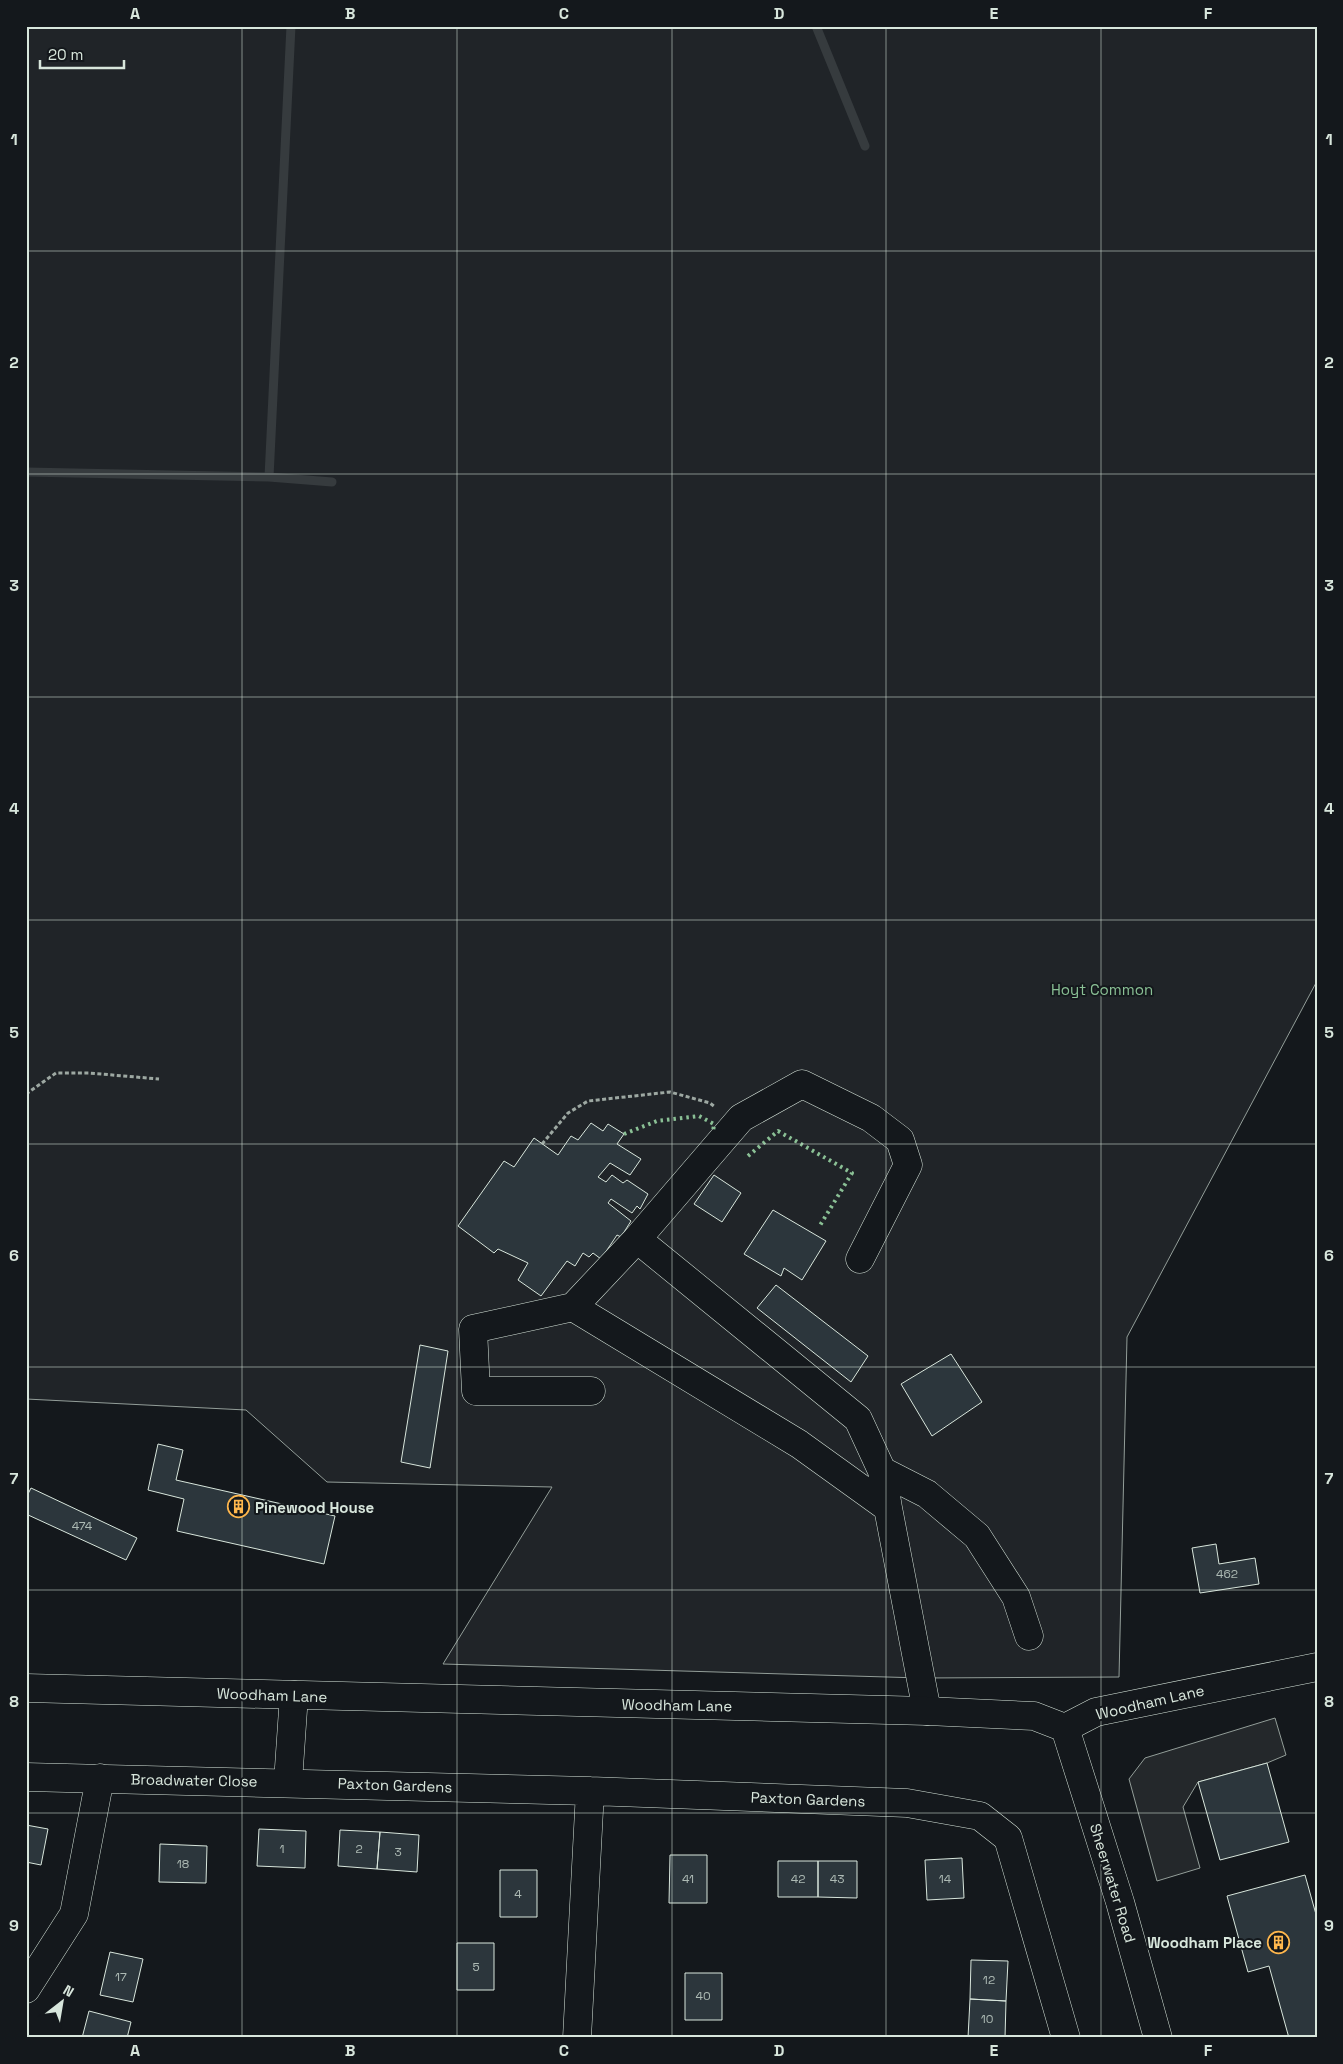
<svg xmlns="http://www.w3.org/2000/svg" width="1343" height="2064" viewBox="0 0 1343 2064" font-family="'Space Grotesk',sans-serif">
<rect width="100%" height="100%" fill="#14181c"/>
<path fill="#202428" stroke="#939e99" d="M26 26H1317V981L1127 1337 1119 1677 921 1678 443 1664 552 1487 327 1482 246 1410 26 1399Z"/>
<path fill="#24282b" stroke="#939e99" d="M1275 1718 1286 1755 1267 1763 1198 1782 1183 1807 1200 1868 1157 1881 1129 1779 1145 1758Z"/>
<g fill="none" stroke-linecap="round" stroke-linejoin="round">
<path stroke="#363b3e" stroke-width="9" d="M816 26 865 146
M26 472 269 477 332 482
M269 477 291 26"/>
</g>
<path fill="#2c363c" stroke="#d8e6dc" d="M591 1123 603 1131 608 1124 624 1134 617 1144 641 1159 630 1175 610 1163 598 1177 606 1182 612 1175 623 1183 627 1180 648 1194 640 1209 637 1206 632 1213 611 1199 608 1203 631 1221 621 1237 617 1235 601 1259 593 1253 589 1257 583 1253 575 1266 567 1261 541 1296 518 1280 528 1263 498 1249 494 1253 458 1226 504 1161 514 1167 534 1138 558 1155 571 1136 578 1140Z
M714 1175 741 1193 722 1222 694 1204Z
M773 1210 826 1241 802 1280 784 1268 781 1276 744 1254Z
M776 1285 868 1356 851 1382 757 1308Z
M420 1345 448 1351 430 1468 401 1462Z
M951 1354 982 1402 932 1436 901 1384Z
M158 1444 183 1450 176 1480 335 1516 324 1564 177 1531 184 1499 148 1490Z
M31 1488 137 1538 126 1560 26 1514V1498Z
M1216 1544 1219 1564 1255 1558 1259 1584 1200 1593 1192 1548Z
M1267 1763 1289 1842 1220 1860 1198 1782Z
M26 1825 48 1829 41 1865 26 1862Z
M259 1829 306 1831 305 1868 257 1866Z
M340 1830 380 1832 377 1869 338 1866Z
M380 1832 419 1835 417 1872 377 1869Z
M160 1844 207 1846 206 1883 159 1882Z
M670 1855H707V1903H669Z
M962 1858 964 1898 927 1900 925 1860Z
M778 1861H818V1897H778Z
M818 1861H857V1898L818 1897Z
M500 1870H537V1917H500Z
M1305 1875 1317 1918V2038H1289L1269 1966 1248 1972 1227 1896Z
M457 1943H494V1990H457Z
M110 1952 143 1959 133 2002 100 1995Z
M971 1960 1008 1961 1006 2001 970 1999Z
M685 1973H722V2020H685Z
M970 1999 1006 2001 1005 2038H968Z
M89 2011 131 2022 127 2038H82Z"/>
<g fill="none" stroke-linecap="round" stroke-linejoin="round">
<defs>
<path id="minor" d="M637 1239 741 1118 802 1084 871 1118 900 1140 908 1165 860 1259
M573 1307 473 1329 476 1391H591
M882 1471 927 1494 977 1536 1016 1597 1029 1636
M888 1508 882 1471 858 1419 637 1239 573 1307 799 1444 888 1508 927 1711
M26 1777 590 1791 907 1803 980 1816 1008 1838 1066 2038
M288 1782 294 1695
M26 1989 74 1914 100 1778
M577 2038 590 1791"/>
<path id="major" d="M26 1688 927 1711 1034 1716 1065 1728
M1065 1728 1120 1902 1158 2038
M1065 1728 1096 1712 1317 1667"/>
</defs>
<use href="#minor" stroke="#d8e6dc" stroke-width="29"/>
<use href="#major" stroke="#d8e6dc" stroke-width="29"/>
<path stroke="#9da8a2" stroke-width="3" stroke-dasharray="4 2.5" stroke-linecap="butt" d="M26 1094 56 1073H89L159 1079
M542 1144 568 1113 588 1101 670 1092 710 1103 715 1107"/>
<use href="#minor" stroke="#14181c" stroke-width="28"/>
<use href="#major" stroke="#14181c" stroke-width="28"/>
<path stroke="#8ac095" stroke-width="4" stroke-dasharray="2.5 4" stroke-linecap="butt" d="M624 1134 657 1121 699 1116 714 1124 713 1132
M748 1156 778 1131 852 1173 819 1227"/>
</g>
<path fill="none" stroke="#d8e6dc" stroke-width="1" stroke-opacity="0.55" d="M242 26V2038M457 26V2038M672 26V2038M886 26V2038M1101 26V2038M26 251H1317M26 474H1317M26 697H1317M26 920H1317M26 1144H1317M26 1367H1317M26 1590H1317M26 1813H1317"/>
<defs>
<symbol id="building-ring" viewBox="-11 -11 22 22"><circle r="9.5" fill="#14181c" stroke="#ffb74d" stroke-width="1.5"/><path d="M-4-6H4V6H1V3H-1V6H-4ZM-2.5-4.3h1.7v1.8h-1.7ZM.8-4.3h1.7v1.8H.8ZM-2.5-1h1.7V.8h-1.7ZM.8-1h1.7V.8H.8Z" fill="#ffb74d"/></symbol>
</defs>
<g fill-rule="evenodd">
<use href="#building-ring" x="226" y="1494" width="25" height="25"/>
<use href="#building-ring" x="1266" y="1930" width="25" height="25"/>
</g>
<g text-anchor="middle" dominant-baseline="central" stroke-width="4" stroke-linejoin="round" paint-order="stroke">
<g font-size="12" fill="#adbab4">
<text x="82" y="1526">474</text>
<text x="1227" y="1574">462</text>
<text x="282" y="1849">1</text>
<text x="359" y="1849">2</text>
<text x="398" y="1852">3</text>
<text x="183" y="1864">18</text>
<text x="688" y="1879">41</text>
<text x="798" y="1879">42</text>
<text x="837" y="1879">43</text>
<text x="945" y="1879">14</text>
<text x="518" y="1894">4</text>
<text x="476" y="1967">5</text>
<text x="121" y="1977">17</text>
<text x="989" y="1980">12</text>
<text x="703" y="1996">40</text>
<text x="987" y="2019">10</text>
</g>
<g font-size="15" fill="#8ac095" stroke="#14181c">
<text x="1102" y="989">Hoyt Common</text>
</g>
<g font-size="15" font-weight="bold" fill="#d8e6dc" stroke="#14181c" text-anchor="start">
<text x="255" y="1507">Pinewood House</text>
<text x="1262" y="1942" text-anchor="end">Woodham Place</text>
</g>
<g font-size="15" fill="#d8e6dc" stroke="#14181c">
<text transform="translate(272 1695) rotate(2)">Woodham Lane</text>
<text transform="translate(1150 1702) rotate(-13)">Woodham Lane</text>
<text transform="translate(677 1705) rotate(1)">Woodham Lane</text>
<text transform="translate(194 1780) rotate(1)">Broadwater Close</text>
<text transform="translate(395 1785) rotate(2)">Paxton Gardens</text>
<text transform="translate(808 1799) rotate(2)">Paxton Gardens</text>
<text transform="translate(1113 1883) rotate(73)">Sheerwater Road</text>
</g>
</g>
<rect width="1343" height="2064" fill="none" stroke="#14181c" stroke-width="55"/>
<g transform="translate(62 2002) rotate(31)" stroke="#14181c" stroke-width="4" paint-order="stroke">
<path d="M0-4L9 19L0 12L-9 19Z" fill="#d8e6dc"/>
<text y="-8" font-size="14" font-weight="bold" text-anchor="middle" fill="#d8e6dc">N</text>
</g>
<path d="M40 60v8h84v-8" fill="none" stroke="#d8e6dc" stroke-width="2.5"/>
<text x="48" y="60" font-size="15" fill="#d8e6dc" stroke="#14181c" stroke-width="4" paint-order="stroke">20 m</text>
<rect x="28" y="28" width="1288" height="2008" fill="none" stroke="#d8e6dc" stroke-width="2"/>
<g font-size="16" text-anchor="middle" font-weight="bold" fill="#d8e6dc">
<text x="135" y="19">A</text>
<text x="350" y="19">B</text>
<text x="564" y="19">C</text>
<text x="779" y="19">D</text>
<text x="994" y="19">E</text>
<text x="1208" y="19">F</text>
<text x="14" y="145">1</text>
<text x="1329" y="145">1</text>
<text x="14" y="368">2</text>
<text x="1329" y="368">2</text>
<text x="14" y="591">3</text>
<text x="1329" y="591">3</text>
<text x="14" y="814">4</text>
<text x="1329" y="814">4</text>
<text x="14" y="1038">5</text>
<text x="1329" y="1038">5</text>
<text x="14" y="1261">6</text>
<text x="1329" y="1261">6</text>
<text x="14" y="1484">7</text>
<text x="1329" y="1484">7</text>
<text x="14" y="1707">8</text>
<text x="1329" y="1707">8</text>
<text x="14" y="1931">9</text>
<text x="1329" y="1931">9</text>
<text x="135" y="2056">A</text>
<text x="350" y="2056">B</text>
<text x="564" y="2056">C</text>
<text x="779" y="2056">D</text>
<text x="994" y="2056">E</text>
<text x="1208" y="2056">F</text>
</g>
</svg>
